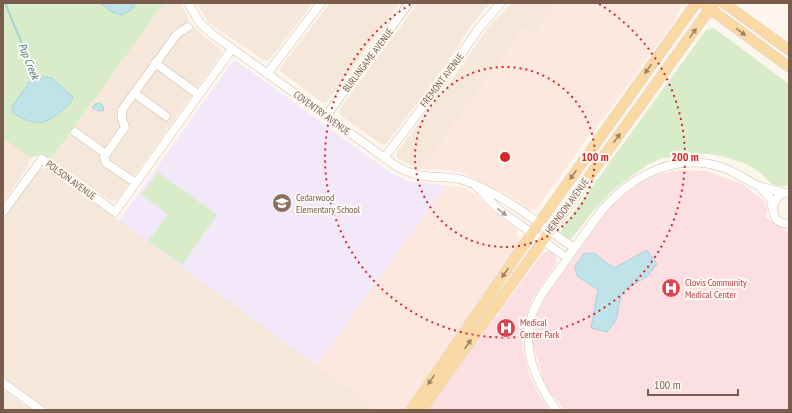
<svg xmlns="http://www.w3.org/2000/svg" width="792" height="413" viewBox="0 0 792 413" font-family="'PT Sans Narrow',sans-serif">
<rect width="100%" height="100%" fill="#fdf6ec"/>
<path fill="#f5e8da" d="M164 3H181L190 23 206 38 220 49 222 53 117 200 111 201 51 159Z
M196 3H313L269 60 265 61 209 23Z
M330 3H400L327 102 323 103 280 71V68Z
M418 3H490L470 27 447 63 386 144H381L340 115 339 110Z
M512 3H558L535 34 525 27 422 169 410 165 397 158V152L459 70 488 27Z
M3 138 31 158 26 170 3 202Z
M46 168 189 271 378 410H49L3 377V220L40 169Z
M3 390 31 410H3Z"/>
<path fill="#fde8e0" d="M558 3H680L681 9 676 16V19L592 134 587 138 537 209 530 210 508 194 490 187 466 174 449 170 422 169 525 27 535 34Z
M446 185 467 189 478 196 495 213 517 229 518 236 521 241 404 410H378L316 365Z"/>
<path fill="#f3e8fa" d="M237 61 391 173 410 182 446 185 316 365 119 221 232 62Z"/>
<path fill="#fbdfe3" d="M680 170 706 171 742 184 765 202 767 209 765 217 787 232 789 230V410H565L551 394 544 381 533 345 534 326 539 310 547 295 611 206 641 182 662 173Z
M548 251 556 254 557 262 532 299 524 322 522 342 528 372 536 390 549 410H427L543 253Z"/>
<path fill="#d8ecc9" d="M3 3H164L51 159 41 154 31 158 3 138Z
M714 28 789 84V185C784 187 780 187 774 185 768 182 764 175 758 171 740 159 717 154 696 153V155L662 158 647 165 612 191 594 210 572 238 568 239 562 236 561 231 564 225 706 30Z
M158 172 216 214V217L182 265 148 241 168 214 141 195Z"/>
<path fill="#bfe3e8" stroke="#a5d3da" d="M100 3H136L132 9 122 15 112 12Z
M33 70 43 77 52 78 73 97C71 104 67 106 61 111 44 127 32 125 13 113L12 107 32 78 30 71Z
M100 103 103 106 104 110 100 111 92 108 95 104Z
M647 250 657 264 648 276 627 288 621 296 616 320 607 332 591 328 598 290 577 276 575 266 584 254 594 253 614 268Z"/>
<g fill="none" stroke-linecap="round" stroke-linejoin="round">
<path stroke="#a5d3da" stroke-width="2" d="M5 3 34 72"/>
<defs>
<path id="minor" d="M188 3 200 23 212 34 396 166C405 171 414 175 424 176 439 178 452 176 466 181 507 196 539 224 574 248
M155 63 199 95
M267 74 321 3
M134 93 166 116
M326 116 409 3
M75 132 106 154
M384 158 447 75 479 28 501 3
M136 183 106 163 104 157 125 127 122 118V110L177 34 188 27
M759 186C762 190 767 194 770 198 777 209 768 223 789 224
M477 187 498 209 567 258
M772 207 779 195 789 192
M3 212 42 159 115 212 232 49
M3 383 41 410
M556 410C534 379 519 344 535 307 541 293 551 281 560 269 574 248 588 229 603 209 634 175 676 151 724 168 736 172 747 181 759 186 767 189 775 190 783 193"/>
<path id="major" d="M702 3 789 67
M724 3 789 50
M411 410 539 223 696 3
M421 410 714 3"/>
</defs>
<use href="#minor" stroke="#d1beb0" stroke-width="9"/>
<use href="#major" stroke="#dad1cd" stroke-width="11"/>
<use href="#minor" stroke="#fff" stroke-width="8"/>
<use href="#major" stroke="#fbd9a5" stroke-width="10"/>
</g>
<defs><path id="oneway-solid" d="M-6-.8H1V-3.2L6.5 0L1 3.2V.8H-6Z"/></defs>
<g fill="#a18267">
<use href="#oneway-solid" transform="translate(741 32) rotate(36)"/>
<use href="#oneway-solid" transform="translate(693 33) rotate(-54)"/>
<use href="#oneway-solid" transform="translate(648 69) rotate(125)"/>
<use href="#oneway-solid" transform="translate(617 138) rotate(-54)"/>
<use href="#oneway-solid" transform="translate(573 175) rotate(125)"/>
<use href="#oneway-solid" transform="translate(505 273) rotate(125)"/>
<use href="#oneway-solid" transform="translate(468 344) rotate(-55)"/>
<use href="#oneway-solid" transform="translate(431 380) rotate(125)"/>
</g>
<use fill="#af9d94" href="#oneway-solid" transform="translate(502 212) rotate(37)"/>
<g fill="none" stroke="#d62828" stroke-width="2" stroke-dasharray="2 4">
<circle cx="505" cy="157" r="90"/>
<path d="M599 4A180 180 0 1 1 411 4"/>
</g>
<defs>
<symbol id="school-disc" viewBox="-11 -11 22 22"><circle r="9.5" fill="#8d6e63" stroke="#fffaf3"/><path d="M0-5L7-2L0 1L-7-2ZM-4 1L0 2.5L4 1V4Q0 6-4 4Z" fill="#fff"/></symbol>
<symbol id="hospital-disc" viewBox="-11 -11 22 22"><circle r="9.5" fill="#e0444e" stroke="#fffaf3"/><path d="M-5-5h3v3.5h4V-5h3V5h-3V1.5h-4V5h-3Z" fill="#fff"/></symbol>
</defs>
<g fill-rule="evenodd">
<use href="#school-disc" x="271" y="192" width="22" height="22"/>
<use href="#hospital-disc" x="660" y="277" width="22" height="22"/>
<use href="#hospital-disc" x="495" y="317" width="22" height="22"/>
</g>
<g text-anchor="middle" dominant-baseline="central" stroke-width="4" stroke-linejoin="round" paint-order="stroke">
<g font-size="10" fill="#7a5c4d" stroke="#fffaf3">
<text transform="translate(368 60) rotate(-53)">BURLINGAME AVENUE</text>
<text transform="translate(442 80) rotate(-53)">FREMONT AVENUE</text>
<text transform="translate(322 113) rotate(36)">COVENTRY AVENUE</text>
<text transform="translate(71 180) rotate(36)">POLSON AVENUE</text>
<text transform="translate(567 206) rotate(-54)">HERNDON AVENUE</text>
</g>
<g font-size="10" fill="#785e54" stroke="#fffaf3" text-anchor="start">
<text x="296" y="197">Cedarwood<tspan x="296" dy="12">Elementary School</tspan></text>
</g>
<g font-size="10" fill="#be3a42" stroke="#fffaf3" text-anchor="start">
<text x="685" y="282">Clovis Community<tspan x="685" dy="12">Medical Center</tspan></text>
<text x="520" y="322">Medical<tspan x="520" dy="12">Center Park</tspan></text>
</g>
<g font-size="11" font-style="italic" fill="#437c86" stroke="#fffaf3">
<text transform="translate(29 61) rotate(68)">Pup Creek</text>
</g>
</g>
<circle cx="505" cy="157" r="6" fill="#d62828" stroke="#fffaf3" stroke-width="2"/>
<g font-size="12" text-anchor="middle" font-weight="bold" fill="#d62828" stroke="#fffaf3" stroke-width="4" stroke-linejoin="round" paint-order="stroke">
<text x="595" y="161">100 m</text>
<text x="685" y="161">200 m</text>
</g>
<rect width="792" height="413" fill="none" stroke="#7a5c4d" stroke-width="8"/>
<path d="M648 389v6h90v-6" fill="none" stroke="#7a5c4d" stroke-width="2"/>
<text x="654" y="389" font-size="12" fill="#7a5c4d" stroke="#fffaf3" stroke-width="3" paint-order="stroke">100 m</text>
</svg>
